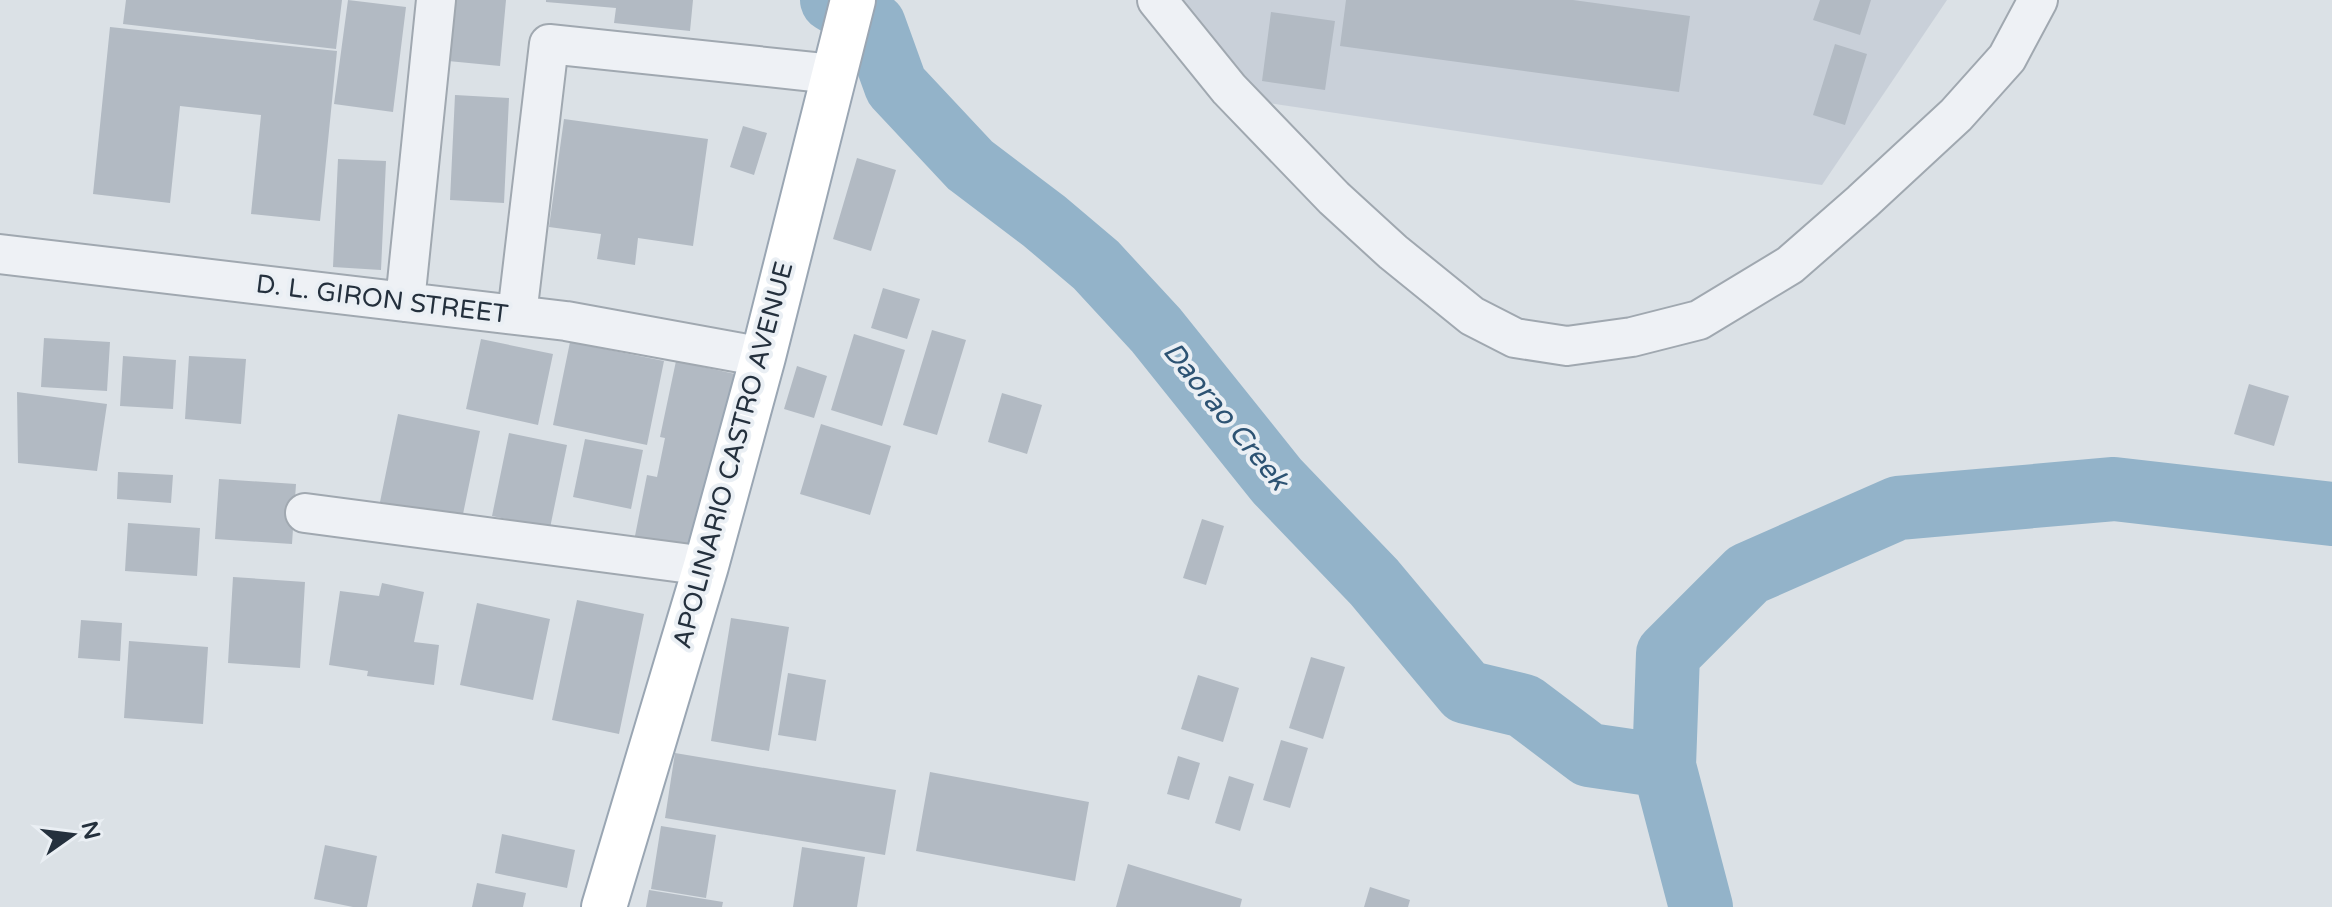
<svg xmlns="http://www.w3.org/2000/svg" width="2332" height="907" viewBox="0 0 2332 907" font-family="'Varela Round',sans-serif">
<rect width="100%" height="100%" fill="#dbe1e6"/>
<path fill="#c9d0d9" d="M1167 0H1947L1822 185 1241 99Z"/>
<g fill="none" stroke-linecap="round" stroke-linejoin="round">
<path stroke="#93b3c9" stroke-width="64" d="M832 0 874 25 896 86 970 165 1044 221 1096 265 1156 330 1277 481 1374 582 1466 692 1524 706 1589 755 1664 766
M1701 907 1664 766 1668 654 1748 574 1898 508 2114 489 2332 514"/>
</g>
<path fill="#b2bac3" d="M126 0H342L336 49 123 24Z
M348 0 406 7 393 112 334 104Z
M453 0H506L500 66 448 61Z
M546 0H693L690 31 614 23 616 8 546 2Z
M1346 0H1573L1690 16 1679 92 1340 46Z
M1820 0H1871L1860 35 1813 20Z
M1271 12 1335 21 1325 90 1262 81Z
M110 27 337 51 320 221 251 214 261 115 180 106 170 203 93 194Z
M1835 44 1867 54 1845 125 1813 115Z
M455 95 509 98 504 203 450 200Z
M564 119 708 139 693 246 638 238 635 265 597 259 601 234 549 227Z
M743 126 767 133 754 175 730 167Z
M857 158 896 170 871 251 833 239Z
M338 159 386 161 381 270 333 267Z
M883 288 920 299 907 339 871 328Z
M932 330 966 340 937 435 903 425Z
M854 334 905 350 882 426 831 410Z
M44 338 110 342 107 391 41 387Z
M481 339 553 354 538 425 466 409Z
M570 342 664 361 647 445 553 425Z
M123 356 176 360 173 409 120 406Z
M189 356 246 359 241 424 185 419Z
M676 361 735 374 695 554 634 541 647 475 657 477 665 438 660 437Z
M797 366 827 376 814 418 784 409Z
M2249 384 2289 396 2274 446 2234 434Z
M17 392 107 404 97 471 18 463Z
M1002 393 1042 405 1027 454 988 442Z
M398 414 480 431 462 519 380 502Z
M821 424 891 446 870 515 800 494Z
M509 433 567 445 550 528 492 516Z
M585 439 643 450 631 509 573 497Z
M118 472 173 475 171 503 117 499Z
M219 479 296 484 292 544 215 539Z
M1202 519 1224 526 1206 585 1183 578Z
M128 523 200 528 197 576 125 571Z
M233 577 305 582 300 668 228 663Z
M382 583 424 592 414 642 439 645 434 685 367 676 368 671 329 665 340 591 379 596Z
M577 600 644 614 619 734 552 720Z
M477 603 550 619 533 700 460 685Z
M731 618 789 627 769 751 711 741Z
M81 620 122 623 120 661 78 658Z
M129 641 208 647 203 724 124 718Z
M1311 657 1345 667 1323 739 1289 728Z
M788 673 826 680 816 741 778 735Z
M1198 675 1239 688 1223 742 1181 729Z
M1281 740 1308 748 1290 808 1263 800Z
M675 753 896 790 885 855 665 818Z
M1178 756 1200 763 1189 800 1167 794Z
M930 772 1089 802 1075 881 916 851Z
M1229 776 1254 784 1240 831 1215 823Z
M661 826 716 835 706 898 651 889Z
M502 834 575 850 567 888 495 873Z
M325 845 377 856 367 907H353L314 899Z
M802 847 865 857 857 907H793Z
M1128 864 1242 899 1240 907H1116Z
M477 883 526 893 523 907H472Z
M1370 887 1410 900 1408 907H1364Z
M649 890 723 902 722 907H646Z"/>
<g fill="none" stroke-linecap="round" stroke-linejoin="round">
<defs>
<path id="minor" d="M1157 0 1229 89 1334 198 1393 252 1472 316 1515 338 1567 346 1632 337 1699 320 1790 265 1862 202 1956 115 2007 58 2038 0
M0 254 566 321 763 357
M405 302 436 0
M517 315 549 44 833 74
M305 513 706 566"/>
<path id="major" d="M604 907 706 566 763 357 853 0"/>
</defs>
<use href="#minor" stroke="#a0a8b0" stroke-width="42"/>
<use href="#major" stroke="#9aa6b3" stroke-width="48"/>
<use href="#minor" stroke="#eef1f5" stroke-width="38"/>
<use href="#major" stroke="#fff" stroke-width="44"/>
</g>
<g text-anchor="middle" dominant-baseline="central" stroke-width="8" stroke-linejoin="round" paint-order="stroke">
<g font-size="26" fill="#24303d" stroke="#eaeff4">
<text transform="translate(382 299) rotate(7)">D. L. GIRON STREET</text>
<text transform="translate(733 455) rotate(-75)">APOLINARIO CASTRO AVENUE</text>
</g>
<g font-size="28" font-style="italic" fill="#2d5373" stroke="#eaeff4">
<text transform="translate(1226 416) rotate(51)">Daorao Creek</text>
</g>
</g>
<g transform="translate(72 835) rotate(76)" stroke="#eaeff4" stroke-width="6" paint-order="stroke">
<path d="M0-6L14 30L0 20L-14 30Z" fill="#24303d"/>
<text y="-12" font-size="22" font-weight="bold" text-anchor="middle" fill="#24303d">N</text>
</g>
</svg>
